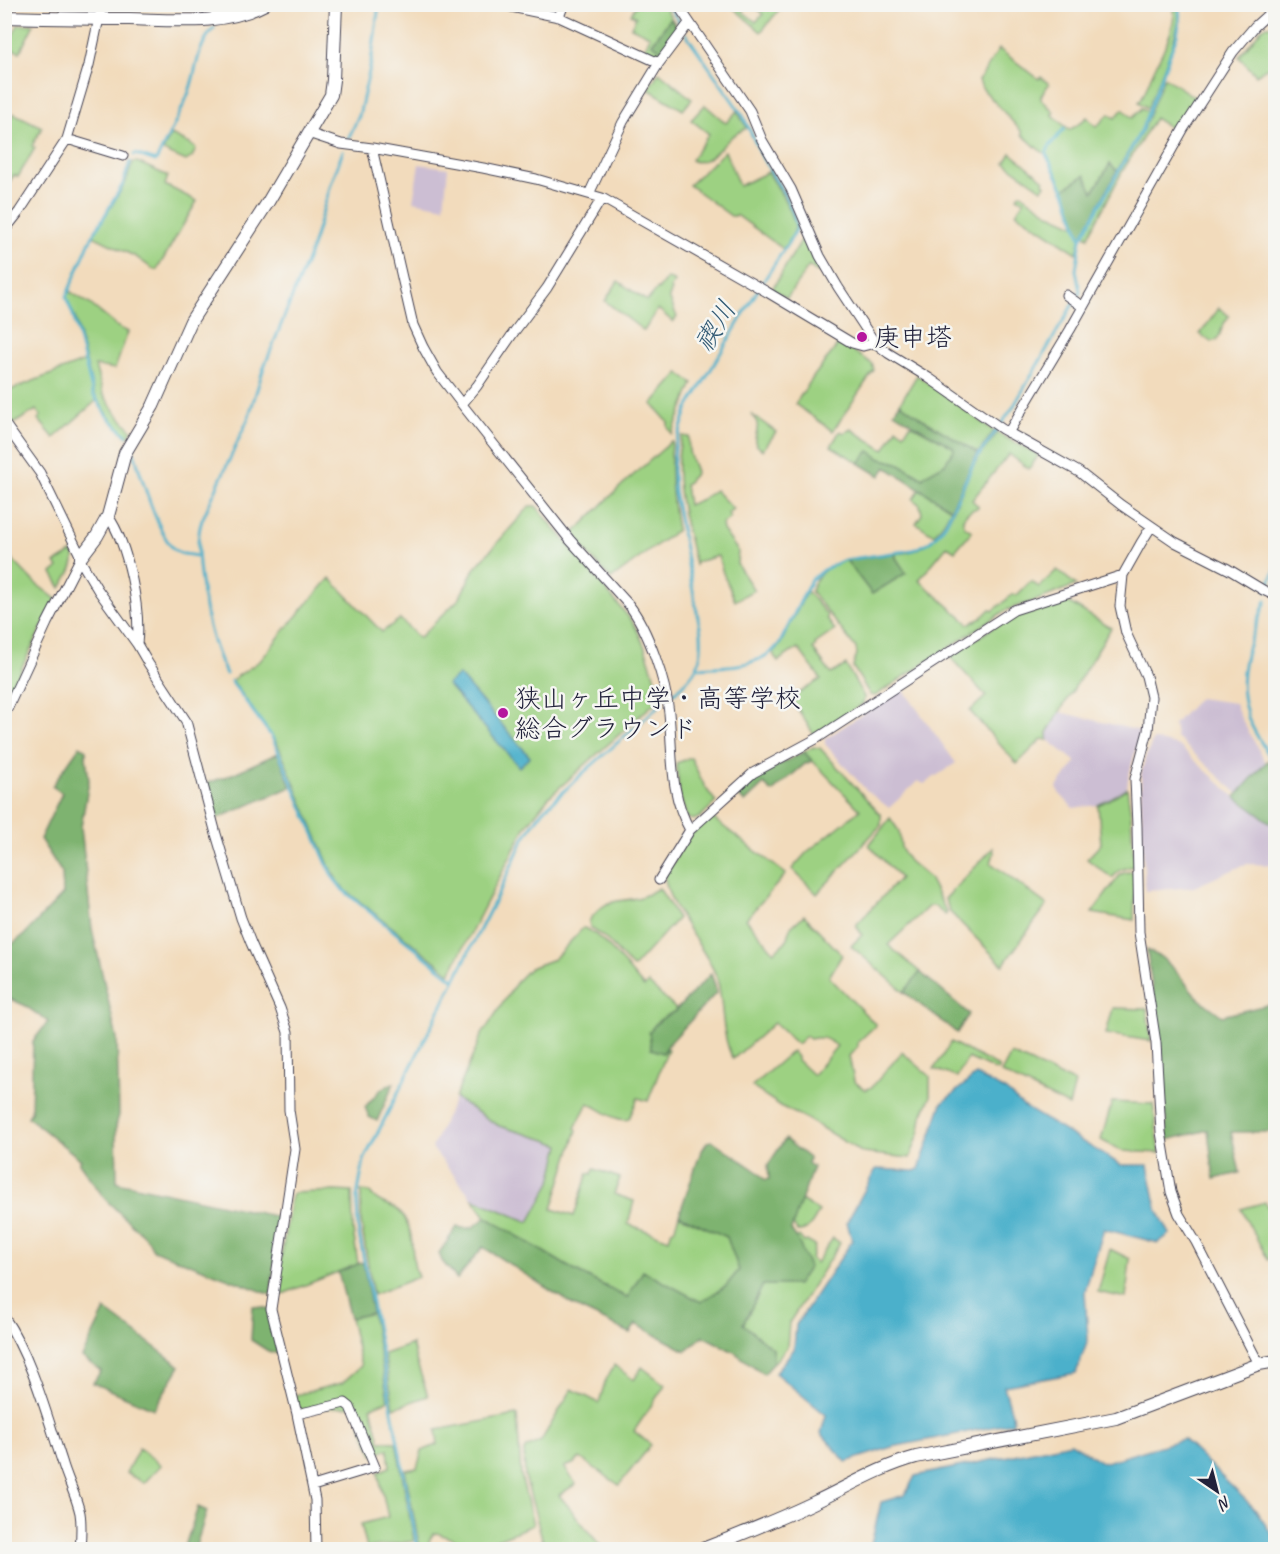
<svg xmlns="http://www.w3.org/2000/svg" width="1280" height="1554" viewBox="0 0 1280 1554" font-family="Caveat,'Klee One',sans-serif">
<rect width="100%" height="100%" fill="#f6f6f2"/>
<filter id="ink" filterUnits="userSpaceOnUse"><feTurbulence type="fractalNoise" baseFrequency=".0167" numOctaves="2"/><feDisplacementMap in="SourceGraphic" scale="12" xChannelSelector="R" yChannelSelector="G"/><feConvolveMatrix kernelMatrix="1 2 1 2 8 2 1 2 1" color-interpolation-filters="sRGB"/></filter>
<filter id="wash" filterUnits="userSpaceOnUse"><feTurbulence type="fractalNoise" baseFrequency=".008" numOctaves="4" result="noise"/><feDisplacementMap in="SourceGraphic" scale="24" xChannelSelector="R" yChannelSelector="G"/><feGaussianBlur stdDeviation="1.35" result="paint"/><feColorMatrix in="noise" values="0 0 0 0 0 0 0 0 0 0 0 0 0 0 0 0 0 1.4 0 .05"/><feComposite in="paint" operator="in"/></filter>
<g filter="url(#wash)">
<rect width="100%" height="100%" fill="#f2dbbc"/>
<path fill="#ccbed3" d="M419 164 448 168 444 207 413 201Z
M902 688 956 763 924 784 918 781 889 808 866 790 825 744V739Z
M1199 698 1235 703 1241 718 1266 763 1238 794 1176 737 1174 724Z
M1060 712 1140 731 1128 780 1127 788 1108 800 1098 805 1073 808 1059 793 1057 787 1076 762 1048 740V731Z
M1153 740H1156L1179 746 1235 797 1274 824 1276 826 1275 865 1246 864 1194 887 1145 891 1141 798V774L1145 759Z
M455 1098 499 1126 560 1145 551 1182 529 1222 473 1199 432 1148Z"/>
<path fill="#9dd182" stroke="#607a5e" stroke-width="1.5" d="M636 5H664L671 18 652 43 663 51 659 56 654 57 643 52 650 36 631 27 636 17 631 14Z
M730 5H748L742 11 756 22 763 14 753 5H783L761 32Z
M1174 5H1178L1179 21 1171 50 1148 108 1139 102C1146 93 1148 82 1153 72 1163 50 1176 29 1174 5Z
M34 24 20 52 6 47 18 25Z
M1273 25 1276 30 1275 67 1270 66 1256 75 1239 57 1263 27Z
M999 49 1039 79 1041 77 1049 84 1041 96V99L1054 112 1052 114 1069 130 1076 126 1087 117 1096 127 1109 114 1115 118 1123 109 1132 118 1142 108 1148 111 1140 132 1117 171 1110 164 1093 193 1085 175 1064 189 1049 161 1047 154C1036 151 1032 141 1022 135V132L982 88 979 80Z
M659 72 692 99 683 110 648 89Z
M1164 77 1197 99 1175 131 1155 118 1122 172 1088 237 1084 234 1143 130Z
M705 105 726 123 737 111 747 128C743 130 738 132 734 135 723 143 706 169 691 160L709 134 691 120Z
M13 113 42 127 32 146 35 148 18 177 14 175 5 188V131Z
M171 135 190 144 196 149 192 157 186 161 163 151Z
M725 151 739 186 768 172C775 183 796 216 795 228 794 235 787 243 783 249L738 216H731L689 185Z
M1011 153 1044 180 1043 182 1045 185 1042 189 1005 163Z
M133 162H137L168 176 165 185 197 201 157 270 153 269 136 257 93 236 125 184Z
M1020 193 1050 214 1077 226 1081 238 1077 253 1016 213 1024 201 1017 197Z
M805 234 820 270 817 272 809 266 787 298 772 289Z
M667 278 675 282 670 289 672 290 669 297 677 317 673 322 658 309 644 331 605 301 618 281 647 301 657 289 658 290Z
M69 291 90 304 118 327 128 332 115 369 95 366 103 394 115 412 132 430 128 437 109 417 94 394 75 317 66 297Z
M1219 308 1229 316C1227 320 1223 324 1222 328 1219 336 1220 340 1211 342L1200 334Z
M840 342 872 364 874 370 833 431 795 404 814 376Z
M85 361 93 394 97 400 54 438 38 419 41 416 36 410 10 426 5 416V392Z
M679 373 693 383 672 434 668 427V422L652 404Z
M917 375 994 431 978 453 927 422 900 403Z
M751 414 776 432 763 450C747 441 760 435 757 423 756 420 753 417 751 414Z
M911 424 953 447 954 450 945 464 925 475 923 478 898 463 881 459 869 451 859 463 831 446 840 431 844 433 851 429 884 450 897 428 904 433Z
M997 433 1039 455 1029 469 1009 454 972 500 978 506V508C971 509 959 517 964 525 965 527 970 530 972 531L955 551 947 546 919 580 969 624 981 618 990 609 993 611 1013 594 1016 596 1031 581 1039 587 1057 570 1076 585 1040 599 1006 610 875 696 870 695 853 667 857 654 856 648 811 591C817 572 828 566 846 560L872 594 906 573 896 558V553C902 553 909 553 915 550 951 537 958 494 975 463 981 453 990 443 997 433Z
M682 436 689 437C687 455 692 458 696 473L685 485 688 505 702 499 715 490 733 509 728 513 730 518 722 524 723 530 738 551 737 564 754 590 735 601 723 573 718 556 697 562 695 565C686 523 670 478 682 436Z
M671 441H672C669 475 672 498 677 530L611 579 573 537 574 533 621 486 664 448Z
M920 489 951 509 944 522 934 535 916 523 922 514 920 505 913 499Z
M530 506H536L632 621C646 644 653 672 660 698L549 797 526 826 450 973 344 889 338 882 329 865 278 745 232 680 261 660 286 628 330 578 382 632 400 619 419 638 459 599 474 569Z
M73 552C78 564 67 577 61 588L52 573 58 568 55 563Z
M11 558 35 583 56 599 10 691 4 684V571L7 568V560Z
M807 591 827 615V619L835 630 815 644 816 646 813 649 831 674 846 665 864 697 863 704 814 735 791 698 821 679 798 648 778 661 774 656 773 652 780 645Z
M1063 599 1111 628 1048 731V740L1042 739 1017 764 970 711 986 696 949 656 1008 618 1022 612Z
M813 747 820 748 881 815V825L817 894 792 869 807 852 860 810 804 752Z
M691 758 705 787 716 802 700 817 693 820 687 818 680 797 676 763Z
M1127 788 1131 815 1134 866 1120 870 1112 878 1087 859 1101 844 1098 805 1108 800Z
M711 817 786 874 746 919 774 952 786 941 790 928 804 915 842 955 829 977 876 1025 858 1042V1046L849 1056 854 1081 865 1090 872 1087 902 1052 930 1076V1098L922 1116 920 1131 910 1158 863 1153 807 1119 784 1108 755 1089 752 1086 792 1051 797 1057V1060L813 1075 837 1046C826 1038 823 1036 810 1039L806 1036 797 1044 774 1023 733 1059C724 1041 723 1020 721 1000 719 989 719 979 713 969 702 945 663 899 665 875L687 838Z
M890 818 899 831 901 847 904 854 909 861 929 878 947 913 945 915 934 906H929L888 945 920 972 904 992 851 946 862 935 856 925 900 878 869 845Z
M993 848 994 853 991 863 1047 905 1003 965 950 912 945 899Z
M1127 872H1134L1135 883 1134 920 1092 913 1117 879 1121 874Z
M659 888 678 918 633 968 605 938 590 927 589 921C608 895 616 904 641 897 648 895 653 891 659 888Z
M583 928C600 931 631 973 644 987L648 983 677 1010 658 1021 649 1032 663 1053 666 1047 668 1049 648 1101 638 1098 629 1119C616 1123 600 1108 588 1103L575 1128 577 1130 576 1133 552 1209 574 1216 588 1173 592 1174 594 1169 620 1178 614 1194 634 1201 628 1224 669 1239 672 1230H674L679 1215 727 1237 739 1270 726 1286 701 1302 643 1271 628 1298 572 1269 486 1217 473 1199 529 1222 551 1182 560 1145 543 1139 499 1126 455 1098 481 1036 518 980 530 968 554 959Z
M1113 1008 1147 1009 1151 1041 1106 1034Z
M951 1042 999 1067 997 1071 968 1058 957 1077 934 1069Z
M1011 1054 1075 1083 1069 1106 1001 1073Z
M1112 1102 1153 1104 1160 1153 1122 1151 1101 1140Z
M335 1191 352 1192 353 1230 358 1264 275 1297 291 1196 294 1193Z
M361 1191 370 1192C380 1208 397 1201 406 1221 416 1239 409 1259 418 1277L373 1295 361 1222Z
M801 1200 819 1211C814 1220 810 1232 797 1231L793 1224Z
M1265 1202 1275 1217V1255L1268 1260 1241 1209Z
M799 1236 804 1242 807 1241 815 1246 811 1259 816 1263 833 1238 840 1243 789 1323 787 1347 773 1364V1349L743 1325 763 1285H796L797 1238 796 1237Z
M1110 1249 1130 1259 1126 1298 1098 1292Z
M372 1313 388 1400 371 1407 380 1441 396 1442 414 1541 367 1548 361 1524 388 1517 378 1472 390 1467 388 1449 373 1455 354 1406 305 1410 298 1408 295 1395 342 1383 361 1366 350 1318Z
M412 1344 417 1363 428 1396 394 1408 384 1354Z
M614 1365 634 1380 642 1367 665 1385 634 1431 651 1445 619 1485 580 1458 573 1464 564 1467 576 1484 559 1495 603 1549H545L525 1476 524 1451 526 1448 541 1441 572 1389 599 1403 605 1382Z
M517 1415 521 1475 533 1525 475 1548 437 1533 433 1534 429 1541 432 1549H420L405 1470 417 1468 422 1451 438 1444 436 1430Z
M139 1448 161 1465 144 1483 126 1473Z"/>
<path fill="#7eb370" stroke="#506a56" stroke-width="1.5" d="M671 18 679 31 663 51 652 44Z
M1110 164 1117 171 1081 238 1064 189 1085 175 1093 192Z
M900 403 927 422 978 453 973 462 951 509 886 467 880 476 859 463 869 451 881 459 898 463 923 478 925 475 945 464 954 450 953 447C933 435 913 425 894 412Z
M896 553V558L906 573 872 594 846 560Z
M80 746 86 750V757L89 781 81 827 92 929 117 1039 119 1115 116 1126 117 1182 279 1217 271 1295 153 1250 148 1240 105 1199 79 1163 81 1160 28 1117 31 1112 33 1041 48 1022 24 1005 5 997 4 950 24 935 63 894 62 873 40 839 62 793 52 786Z
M804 752 812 761 805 764 772 792 764 784 745 802 736 794 755 777Z
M278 753 291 787 216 819 205 784 228 776Z
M1268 760 1275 773V826L1235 797Z
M1147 950 1161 957 1175 970 1198 998 1222 1016 1275 1003V1136L1271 1132H1231L1240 1173 1214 1179 1208 1130 1167 1140 1162 1060Z
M920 972 969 1014 957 1033 904 992Z
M711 974 715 985 716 993 668 1045 663 1053 651 1049 649 1032C656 1023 663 1016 674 1012Z
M394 1083 377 1121 369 1117 365 1107 381 1089Z
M785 1139 809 1158 808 1163 813 1167 791 1230 797 1238 809 1267 797 1285H763L743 1324 773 1349V1364L764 1374 734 1352 703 1336 686 1351 636 1324 630 1333 576 1307 483 1247 457 1279 442 1261 439 1253 457 1227C472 1231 475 1226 486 1217L572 1269 627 1298 643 1271 701 1302 726 1286 739 1270 727 1237 679 1215 700 1154 707 1142 713 1141 759 1173 765 1180 769 1179 768 1165Z
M363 1262 372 1313 350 1318 338 1272Z
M253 1306 270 1309 278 1354 268 1351 251 1340Z
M105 1310 180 1366 154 1409 93 1383 101 1371 82 1357Z
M198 1507 207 1511 195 1549H184Z"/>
<path fill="#4cb0cb" stroke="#376983" stroke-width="1.5" d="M459 675 530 757 519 767 447 684Z
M976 1075 1005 1090 1023 1106 1121 1165H1148L1157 1209 1170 1234 1158 1243 1104 1229 1085 1291 1088 1340 1076 1373 1004 1386 1012 1414 1013 1423 892 1447 846 1462 821 1433 826 1415 775 1373 794 1349 796 1325 852 1241 847 1222 876 1169 915 1171 919 1169 942 1103Z
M1183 1439 1255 1509 1275 1539V1549H870L881 1502 905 1495 915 1476 1071 1443 1103 1463Z"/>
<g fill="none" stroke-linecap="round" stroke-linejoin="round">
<path stroke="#4cb0cb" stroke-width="3" d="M668 4 681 25
M222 11 226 4
M1064 129 1049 147 1046 154 1066 194 1081 239
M348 139 359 116 371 63 379 4
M134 155 135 154 156 161C166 140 178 119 187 97 197 74 195 48 214 28
M127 436 107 416 93 394 73 315 66 297 90 241 123 184 130 162
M134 452C140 473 159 539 176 551 183 556 191 553 198 557
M1267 591 1276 567
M1266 601C1250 640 1233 675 1248 717 1254 734 1266 750 1276 765
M696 668C726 666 760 669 780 643L811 580 823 570 844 560 913 550 930 542 938 534 946 523 974 462 1012 409 1080 292 1076 270 1081 239 1142 129 1177 35 1180 20 1179 4
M226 674C210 641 205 612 200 575 198 556 196 538 202 520L248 419 263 370 312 247 331 184 343 151
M231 681 272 737 276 746 332 876 343 890 454 980
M674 693C697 673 703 663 701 633L674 491 673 469 675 446 687 410 756 293 797 229 793 213 785 195 763 159 743 116 686 34
M418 1550 358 1228 357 1197 364 1160 504 882 523 840 532 826 543 811 582 774 659 706"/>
</g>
</g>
<g filter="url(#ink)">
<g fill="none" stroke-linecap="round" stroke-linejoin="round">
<defs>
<path id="street" d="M497 4 559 17 659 63
M677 4 750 111 762 140 791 189 820 256 838 287 875 343
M559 17 564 4
M308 133 341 144 372 148 483 168 536 179 602 198 767 292 852 343 863 346 875 343 888 353 929 378 1002 429 1079 472 1121 505 1175 542 1228 569 1263 590 1276 596
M67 139 123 156
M372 148 413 325 423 347 437 372 464 407 570 540 629 605C648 629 666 682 669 713 673 753 669 794 690 830
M589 194 623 122 659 63 689 23
M4 231 19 212 67 139 89 65 102 4
M1066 295 1083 307
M462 404 477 386 514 332 547 288 602 198
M4 423 40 473 81 557 47 623 4 716
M1008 433 1070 330 1184 128 1233 52 1255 26 1276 7
M108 516C128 544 141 609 137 644
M1151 527 1141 543 1123 575 1120 606 1126 633 1146 676 1151 697 1148 731 1135 779 1137 826 1139 932 1156 1043 1161 1132 1171 1192 1179 1214 1196 1242 1259 1364
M80 560 98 590 137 644 148 663 186 721 216 834 241 918 251 943 280 1008 288 1032 289 1110 295 1149 271 1309 297 1414 315 1500 316 1550
M659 880 690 830 753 773 816 739 1014 610 1123 575
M4 1317C31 1356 47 1416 62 1461 67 1479 76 1495 80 1513 82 1525 81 1537 80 1550
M297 1414 345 1403 350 1407 375 1467 313 1486
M4 1546 11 1550"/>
<path id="secondary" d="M1273 4 1276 11
M4 17C46 18 88 19 129 19 174 20 224 26 265 4
M81 557 97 536 108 516 125 453 153 406 191 321 268 202 331 95 333 80 336 4
M700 1550C739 1535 778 1520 815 1502 849 1486 880 1467 916 1457L1116 1418 1259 1364 1276 1361"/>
</defs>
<use href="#street" stroke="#413e4e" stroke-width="11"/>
<use href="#secondary" stroke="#413e4e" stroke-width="14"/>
<use href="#street" stroke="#fff" stroke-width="9"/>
<use href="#secondary" stroke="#fff" stroke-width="12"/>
</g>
</g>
<g fill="#b5179e" stroke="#f6f6f2" stroke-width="2">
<circle cx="862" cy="337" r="6"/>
<circle cx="503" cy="713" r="6"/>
</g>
<g text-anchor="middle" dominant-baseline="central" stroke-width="5" stroke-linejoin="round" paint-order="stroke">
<g font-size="26" fill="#22223b" stroke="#f6f6f2" text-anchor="start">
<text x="874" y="337">庚申塔</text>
<text x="515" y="698">狭山ヶ丘中学・高等学校<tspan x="515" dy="30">総合グラウンド</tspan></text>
</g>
<g font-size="27" font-style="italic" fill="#335b75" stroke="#f6f6f2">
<text transform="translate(715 326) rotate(-59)">禊川</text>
</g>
</g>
<rect width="1280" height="1554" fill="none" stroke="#f6f6f2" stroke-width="24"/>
<g transform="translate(1217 1491) rotate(145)" stroke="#f6f6f2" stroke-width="4.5" paint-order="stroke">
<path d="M0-4.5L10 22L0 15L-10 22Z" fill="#22223b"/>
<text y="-9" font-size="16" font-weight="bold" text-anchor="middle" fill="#22223b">N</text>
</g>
</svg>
